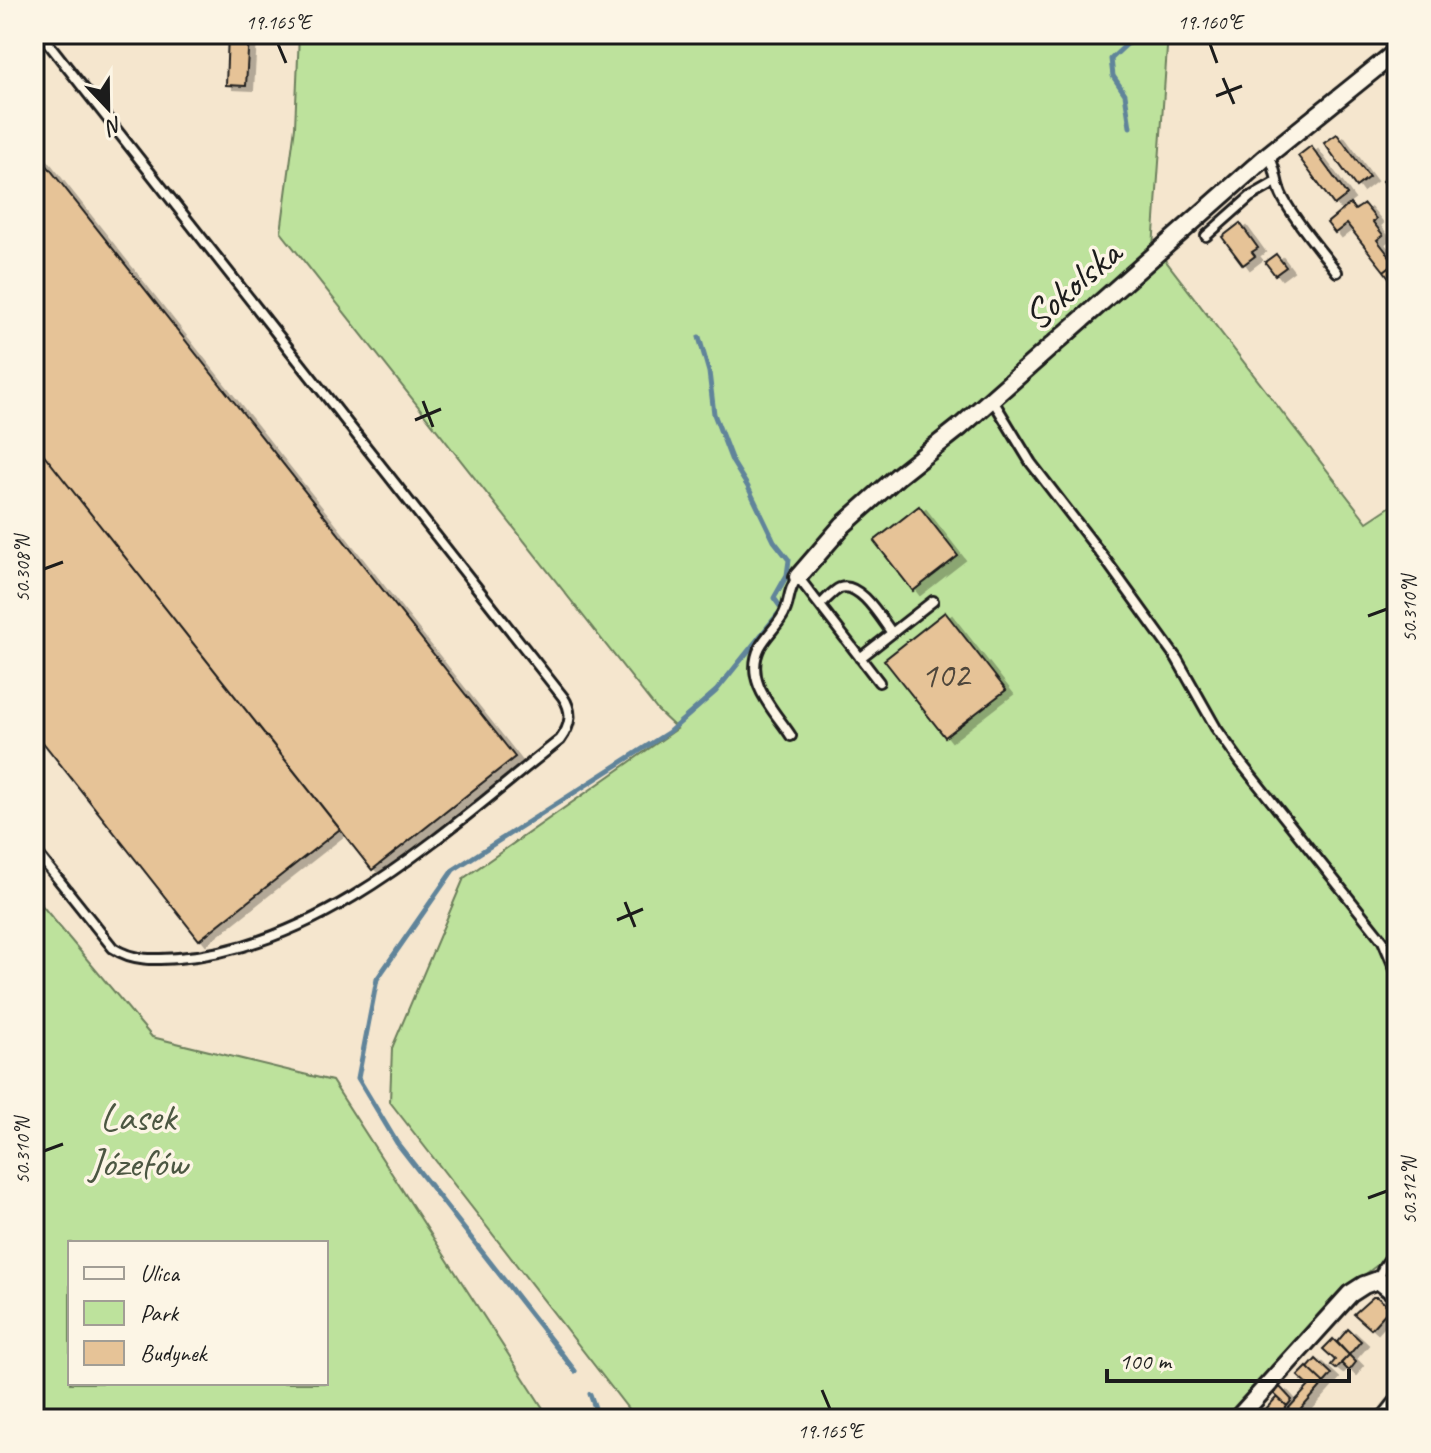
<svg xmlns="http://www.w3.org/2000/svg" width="1431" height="1453" viewBox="0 0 1431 1453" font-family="Caveat,sans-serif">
<defs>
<filter id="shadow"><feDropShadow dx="7" dy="4" stdDeviation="0" flood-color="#0004"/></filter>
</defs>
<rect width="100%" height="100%" fill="#f5e6ce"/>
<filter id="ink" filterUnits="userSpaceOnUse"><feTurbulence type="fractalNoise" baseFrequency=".0125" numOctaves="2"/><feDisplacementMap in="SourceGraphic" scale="16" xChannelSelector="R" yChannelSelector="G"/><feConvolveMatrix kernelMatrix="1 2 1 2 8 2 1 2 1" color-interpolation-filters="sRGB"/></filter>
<g filter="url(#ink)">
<path fill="#bde29c" stroke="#6c7f5c" stroke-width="2" fill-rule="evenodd" d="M299 34H1168L1153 248 1165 260 1367 522 1397 502V1289L1376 1266 1345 1290 1225 1419H636L390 1102 392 1048 464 878 677 729 658 711 281 232 295 127Z
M34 896 152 1037 332 1081 550 1419H34ZM326 1243V1383H70V1243Z"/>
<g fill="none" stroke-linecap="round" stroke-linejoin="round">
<path stroke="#60849a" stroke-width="5" d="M1130 127 1125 94 1113 76 1111 59 1128 43 1132 34
M575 1371 397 1143 358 1078 377 979 453 870 669 732 716 691 782 609 774 598 787 575 789 560 774 541 748 487 732 461 714 414 709 372 699 337
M590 1394 599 1419"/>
</g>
<path fill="#e6c397" stroke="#1c1c1c" stroke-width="2" filter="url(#shadow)" d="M228 34H249L246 86 226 85Z
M1337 134 1369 177 1356 187 1324 143Z
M1311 146 1347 195 1334 205 1298 156Z
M34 149 515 757 372 870 34 442Z
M1394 173 1397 177V200L1383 181Z
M1350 204 1355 210 1364 204 1376 219 1373 222 1383 235 1377 240 1395 263 1384 271 1347 224 1335 233 1327 223Z
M1240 223 1258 248 1252 252 1255 256 1243 265 1222 237Z
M1276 254 1286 267 1275 275 1265 262Z
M1397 261V288L1384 271Z
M34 442 340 829 199 940 34 731Z
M919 506 958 556 913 591 874 541Z
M945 612 1006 690 945 737 884 660Z
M1373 1297H1377L1390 1308 1371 1329 1354 1314Z
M1348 1329 1361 1341 1349 1355 1337 1342Z
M1333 1339 1349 1355 1336 1369 1331 1365 1335 1360 1323 1349Z
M1349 1355 1356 1362 1349 1371 1341 1363Z
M1316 1359 1332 1374 1324 1383 1308 1368Z
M1307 1367 1324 1383 1294 1417 1287 1410 1309 1386 1298 1376Z
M1280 1387 1292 1400 1287 1406 1274 1394Z
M1277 1397 1287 1406 1285 1409 1290 1413 1288 1416 1291 1419H1268L1262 1413Z"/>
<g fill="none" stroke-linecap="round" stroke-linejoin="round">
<defs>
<path id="service" d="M1268 155C1277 167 1275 184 1283 198 1297 224 1319 248 1337 272
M1206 236 1250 197 1276 182
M992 399 1031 463 1105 559 1177 659 1216 728 1241 763 1383 941 1397 974
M820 605C826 600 833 591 840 588 860 581 882 620 892 633
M860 658 933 601
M791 736C774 710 743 681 760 647 766 636 776 627 782 617 791 604 786 592 798 577L879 682
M34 849 113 948C133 961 154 960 178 958 326 947 449 827 560 740 571 725 573 712 563 697L41 34
M1378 1280 1383 1268 1397 1248"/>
<path id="minor" d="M798 577 843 525 898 476 960 427 1268 155 1397 51
M1237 1419 1350 1294 1364 1285 1378 1280 1397 1295
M1385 1419 1397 1404"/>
</defs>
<use href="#service" stroke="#1c1c1c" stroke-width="14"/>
<use href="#minor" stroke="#1c1c1c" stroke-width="22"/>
<use href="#service" stroke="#fcf5e5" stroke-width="8"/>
<use href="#minor" stroke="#fcf5e5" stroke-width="16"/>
</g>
</g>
<path fill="none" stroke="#1c1c1c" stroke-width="3" d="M278 44 286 63M1210 44 1217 63M1223 78 1234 104M1216 96 1242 86M423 401 433 427M415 420 441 409M44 569 63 562M1368 616 1387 609M625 902 635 927M617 920 643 909M44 1151 63 1144M1368 1198 1387 1191M822 1390 830 1409"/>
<g text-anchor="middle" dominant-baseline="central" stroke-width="7" stroke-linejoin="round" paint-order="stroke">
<g font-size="36" fill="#4e463b">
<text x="945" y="675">102</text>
</g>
<g font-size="40" fill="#1c1c1c" stroke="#fcf5e5">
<text transform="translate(1072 285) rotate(-41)">Sokolska</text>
</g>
<g font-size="40" fill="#4c5742" stroke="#fcf5e5">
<text x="138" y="1117">Lasek<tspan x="138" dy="46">Józefów</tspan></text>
</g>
</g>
<rect width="1431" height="1453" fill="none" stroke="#fcf5e5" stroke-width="88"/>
<rect x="68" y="1241" width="260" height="144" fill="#fcf5e5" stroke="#a29e95" stroke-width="2"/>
<rect x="84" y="1267" width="40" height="12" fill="#fcf5e5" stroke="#a29e95" stroke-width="2"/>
<text x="140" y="1281" font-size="24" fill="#1c1c1c">Ulica</text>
<rect x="84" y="1301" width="40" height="24" fill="#bde29c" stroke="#a29e95" stroke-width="2"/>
<text x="140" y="1321" font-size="24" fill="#1c1c1c">Park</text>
<rect x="84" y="1341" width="40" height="24" fill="#e6c397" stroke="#a29e95" stroke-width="2"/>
<text x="140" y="1361" font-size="24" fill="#1c1c1c">Budynek</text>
<g transform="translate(108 108) rotate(158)" stroke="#fcf5e5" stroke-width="6" paint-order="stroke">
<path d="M0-6L14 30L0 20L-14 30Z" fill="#1c1c1c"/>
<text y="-12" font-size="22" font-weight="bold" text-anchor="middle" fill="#1c1c1c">N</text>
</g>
<path d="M1107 1369v12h242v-12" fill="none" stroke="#1c1c1c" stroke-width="4"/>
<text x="1119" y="1369" font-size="24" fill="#1c1c1c" stroke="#fcf5e5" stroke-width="6" paint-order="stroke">100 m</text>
<rect x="44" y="44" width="1343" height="1365" fill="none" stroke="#1c1c1c" stroke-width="3"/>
<g font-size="20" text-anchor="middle" fill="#1c1c1c">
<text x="278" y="29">19.165°E</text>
<text x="1210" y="29">19.160°E</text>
<text transform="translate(22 569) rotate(-90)" y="7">50.308°N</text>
<text transform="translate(1409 609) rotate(-90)" y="7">50.310°N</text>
<text transform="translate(22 1151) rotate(-90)" y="7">50.310°N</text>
<text transform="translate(1409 1191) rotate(-90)" y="7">50.312°N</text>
<text x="830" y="1438">19.165°E</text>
</g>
</svg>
